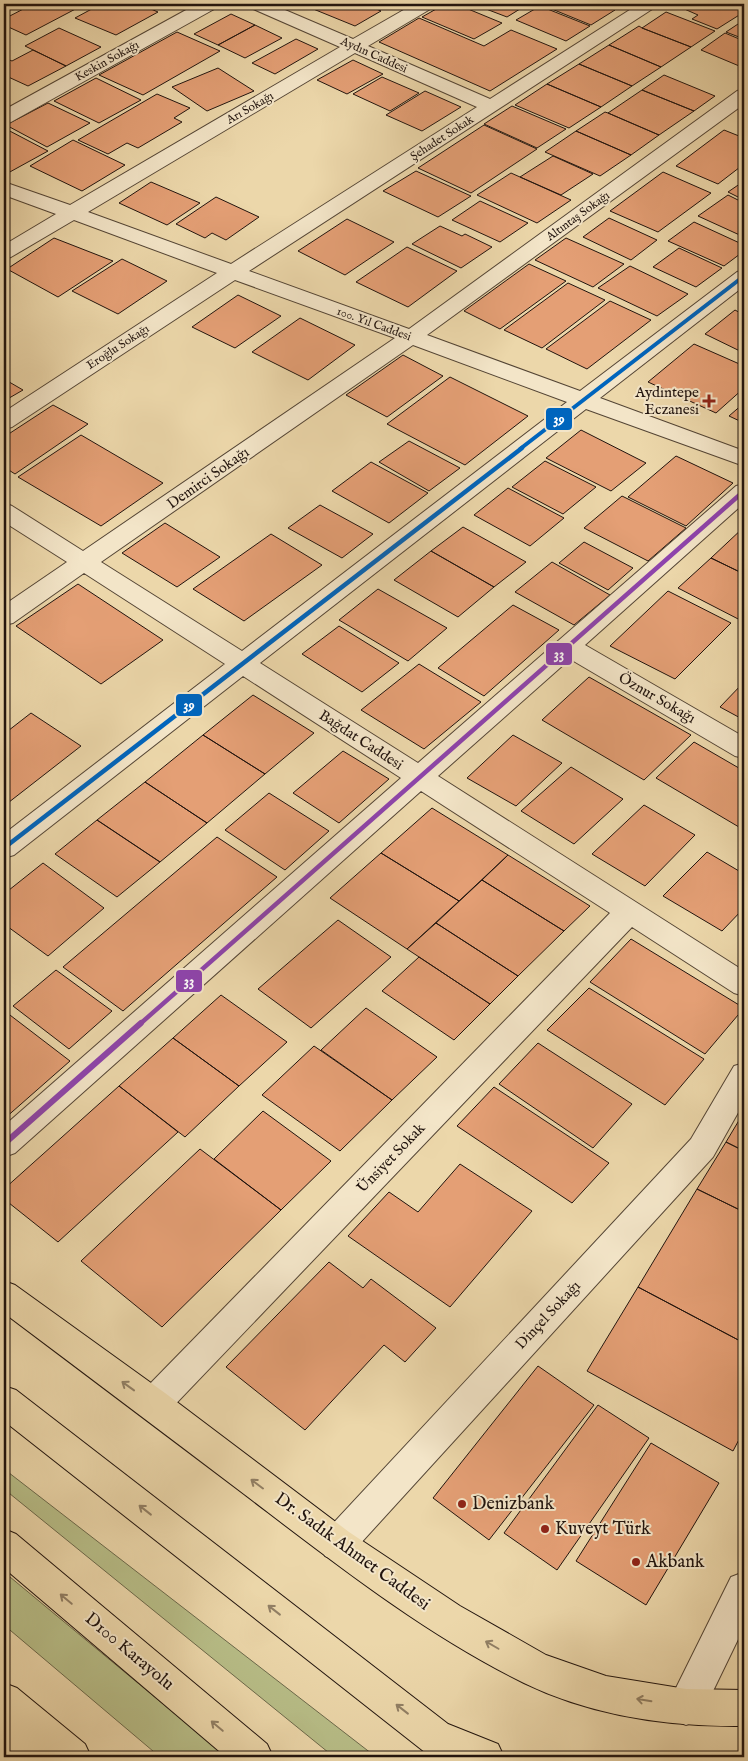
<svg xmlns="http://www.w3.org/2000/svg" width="748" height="1761" viewBox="0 0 748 1761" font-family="'IM FELL English',serif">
<rect width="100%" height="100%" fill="#ecd7aa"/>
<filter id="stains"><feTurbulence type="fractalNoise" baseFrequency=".004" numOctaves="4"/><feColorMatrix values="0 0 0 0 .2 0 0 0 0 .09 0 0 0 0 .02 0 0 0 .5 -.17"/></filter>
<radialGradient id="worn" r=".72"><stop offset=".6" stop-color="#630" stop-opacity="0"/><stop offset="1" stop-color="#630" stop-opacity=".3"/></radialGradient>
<path fill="#b8be88" stroke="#6c694b" d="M4 1469 376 1757H334L4 1489Z
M4 1572 227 1757H160L4 1625Z"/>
<path fill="#e49f75" stroke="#21140e" d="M33 4H85L26 35 4 25V19Z
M101 4H139L158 12 116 35 75 18Z
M301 4H364L381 11 355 26Z
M445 4H456L502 23 474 39 422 17Z
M473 4H528L507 17Z
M543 4H599L615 10 591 25 542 5Z
M673 4H730L744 10V12L717 29 692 19 698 15Z
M540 6 590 26 566 41 516 20Z
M666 12 715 31 691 47 642 28Z
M231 14 255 25 218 45 194 34Z
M419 18 484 46 511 30 557 49 490 91 379 42Z
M744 20V39L726 32Z
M255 25 282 38 245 58 218 45Z
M639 26 642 28 691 47 661 67 609 45Z
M59 28 101 47 66 66 25 46Z
M177 32 220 51 143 95 99 75Z
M725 33 744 41V68L701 50Z
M296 39 318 49 275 74 252 63Z
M609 45 661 67 632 86 579 64Z
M33 50 66 66 28 86 4 75V60L7 59 12 61Z
M353 60 383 74 347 94 317 80Z
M579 64 632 86 601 107 547 84Z
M218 68 254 91 207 111 172 87Z
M664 75 715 96 694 111 642 90Z
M382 77 419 93 390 111 353 94Z
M96 78 141 100 99 123 54 101Z
M547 84 601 107 569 128 515 105Z
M642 90 694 111 659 135 608 113Z
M425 91 461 107 422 131 386 115Z
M157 94 190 108 174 118 182 122 138 148 127 143 108 154 78 140Z
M48 103 90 123 47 147 6 125Z
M512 106 566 129 537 148 484 124Z
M605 112 608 113 659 135 631 155 576 131Z
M484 125 537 149 471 193 418 168Z
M4 128 48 151 8 173 4 171Z
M724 130 744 138V164L718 184 676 166Z
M576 131 631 155 600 176 545 152Z
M73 140 125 165 82 191 30 166Z
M553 156 593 174 561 195 520 177Z
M416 171 471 196 438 217 383 191Z
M663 172 711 193 658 232 610 211Z
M511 173 520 177 571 200 537 223 477 195Z
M744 181V200L728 192Z
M151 182 200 203 167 225 119 203Z
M728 195 744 203V237L698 216Z
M216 197 259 217 226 240 212 233 205 238 176 224Z
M480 201 528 223 500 242 452 220Z
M609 218 657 240 631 260 583 237Z
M347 219 394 242 345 275 298 251Z
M694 222 744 245V251L724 266 668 241Z
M440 226 462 236 465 234 492 247 461 268 412 244Z
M54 238 113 261 58 297 7 269Z
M566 238 624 264 593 287 535 260Z
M407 247 457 271 408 307 356 282Z
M679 248 722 268 696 287 653 267Z
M122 259 167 281 118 314 72 291Z
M529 264 566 281 500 329 464 311Z
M630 266 688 294 657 316 598 288Z
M568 283 605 300 542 348 504 330Z
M238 295 281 316 235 348 192 327Z
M610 301 651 320 587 369 546 349Z
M735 310 744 315V353L705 334Z
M300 318 355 345 308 380 252 352Z
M694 344 744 366V388L716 413 648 382Z
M403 355 443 376 387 417 346 395Z
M450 377 528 416 465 465 387 424Z
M4 379 23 390 4 401Z
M744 403V423L729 416Z
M53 405 88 424 15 474 4 467V437Z
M581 430 646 463 611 491 546 458Z
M81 435 163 483 101 526 18 477Z
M409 441 460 468 429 491 379 462Z
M676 456 733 483 686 526 628 497Z
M545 461 596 487 563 514 512 487Z
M371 462 428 493 389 523 332 491Z
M508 488 564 518 530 546 474 515Z
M622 496 686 528 648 561 584 528Z
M320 505 373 534 342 558 288 528Z
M165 523 220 557 177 587 122 553Z
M463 527 526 562 494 587 431 551Z
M744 527V574L711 558Z
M271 534 322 565 244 621 193 589Z
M584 542 633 568 608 590 559 563Z
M431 551 494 587 458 617 394 580Z
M711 558 744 574V622L678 588Z
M552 562 610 595 574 625 515 592Z
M78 584 163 640 101 684 16 626Z
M378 589 447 628 408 661 339 620Z
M668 591 731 623 675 679 610 646Z
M513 605 559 630 484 696 438 668Z
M339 626 399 663 362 692 302 654Z
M419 664 481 702 424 749 361 710Z
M589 677 691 735 644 780 542 720Z
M744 682V720L720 707Z
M253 695 314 733 265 774 203 735Z
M31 713 81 746 4 806V734Z
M203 735 265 774 207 823 145 782Z
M513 735 562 763 516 806 467 778Z
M694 742 744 771V830L656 778Z
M343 751 389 779 339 823 293 793Z
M571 767 623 799 574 844 521 811Z
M145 782 207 823 160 862 97 820Z
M269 793 329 831 285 870 225 830Z
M644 805 695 835 645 886 592 854Z
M432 808 508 855 459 901 381 853Z
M97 820 160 862 117 897 55 854Z
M217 837 277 877 123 1011 63 967Z
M707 852 744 874V908L722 931 663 896Z
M381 853 459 901 407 949 330 898Z
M508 855 590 906 564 931 482 880Z
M43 863 104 908 48 956 4 924V894Z
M482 880 564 931 518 976 436 923Z
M338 920 391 957 311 1028 258 989Z
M436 923 518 976 490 1004 407 949Z
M631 939 744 1008 705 1054 590 982Z
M419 957 490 1004 454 1040 382 991Z
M56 970 112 1011 69 1049 13 1006Z
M589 988 704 1059 665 1105 547 1030Z
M221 995 287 1042 239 1086 173 1038Z
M366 1008 437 1057 392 1100 321 1050Z
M6 1012 70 1061 4 1119V1014Z
M173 1038 239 1086 185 1137 119 1086Z
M538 1043 632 1104 593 1148 499 1084Z
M314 1046 392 1100 340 1151 262 1095Z
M119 1086 178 1132 58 1242 4 1199V1189Z
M494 1087 609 1163 572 1203 457 1126Z
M263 1111 331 1161 281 1210 214 1159Z
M744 1112V1151L726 1142Z
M726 1142 744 1151V1212L697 1189Z
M200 1149 281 1210 162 1327 81 1261Z
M460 1164 532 1211 450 1307 348 1236 389 1192 418 1212Z
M697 1189 744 1212V1343L638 1287Z
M329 1262 363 1288 371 1279 436 1328 405 1362 384 1345 305 1430 226 1367Z
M638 1287 744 1343V1430L733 1451 587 1371Z
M538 1366 594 1405 489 1540 433 1498Z
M598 1405 649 1438 557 1570 504 1533Z
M651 1443 719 1483 646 1605 576 1561Z"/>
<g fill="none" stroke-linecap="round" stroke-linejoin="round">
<defs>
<path id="minor" d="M197 4H219L216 8 11 122 4 124V110Z
M248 4H271L353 39 414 4H435L432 8 368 46 490 99 639 4H660L249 271 409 329 737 91 744 89V104L427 335 580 391 737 272 744 270V286L600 398 744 451V466L586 409 260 663 418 763 736 486 744 484V503L585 645 744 737V758L735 756 570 659 438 776 744 971V996L734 993 632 927 165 1415 153 1419 141 1415 136 1404 141 1393 610 913 421 791 15 1153 4 1157V1126L401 778 243 676 14 855 4 858V834L225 664 84 573 13 623 4 625V605L67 562 4 522V503L12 506 83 551 395 338 235 280 12 427 4 429V412L217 273 74 220 11 257 4 259V245L56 214 4 195V182L70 205 340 47 251 8ZM355 53 477 107 231 264 88 212ZM413 345 567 402 242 651 101 562Z
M744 1063V1102L713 1157 349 1556 337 1561 325 1556 320 1544 325 1532 691 1139 734 1066Z
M744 1572V1627L699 1720 686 1725 673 1720 668 1707 673 1694 731 1577Z"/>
<path id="major" d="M4 1281 15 1285 165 1393 349 1532 460 1606 546 1655 606 1676 686 1689 744 1690V1726C670 1727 592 1716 524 1683 424 1634 332 1561 244 1494 164 1433 84 1373 4 1313Z"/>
<path id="highway" d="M4 1386 16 1390 448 1724 498 1744 504 1757H431L4 1421Z
M4 1529 16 1534 267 1744 273 1757H226L4 1568Z
M4 1683 17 1688 85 1744 91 1757H14L4 1748Z"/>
</defs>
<use href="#minor" stroke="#544535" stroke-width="2"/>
<use href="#major" stroke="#21140e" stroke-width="2"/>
<use href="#highway" stroke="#21140e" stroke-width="2"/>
<use href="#minor" fill="#f3e5c8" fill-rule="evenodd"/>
<use href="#major" fill="#ecd7aa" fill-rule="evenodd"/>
<use href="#highway" fill="#ecd7aa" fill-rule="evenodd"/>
<defs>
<path id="bus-1-far1" d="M520 449 744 276"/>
<path id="bus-1" d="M4 848 522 448"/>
<path id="bus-2-far1" d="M140 1024 744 491"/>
<path id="bus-2" d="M4 1144 141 1023"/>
</defs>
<use href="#bus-1-far1" stroke="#f3e5c8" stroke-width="6"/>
<use href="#bus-1" stroke="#f3e5c8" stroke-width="8"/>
<use href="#bus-2-far1" stroke="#f3e5c8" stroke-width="8"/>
<use href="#bus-2" stroke="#f3e5c8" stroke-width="10"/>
<use href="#bus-1-far1" stroke="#0065bd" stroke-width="4"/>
<use href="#bus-1" stroke="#0065bd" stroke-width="4.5"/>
<use href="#bus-2-far1" stroke="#8e44ad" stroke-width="4.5"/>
<use href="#bus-2" stroke="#8e44ad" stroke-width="6"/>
</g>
<defs><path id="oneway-shaft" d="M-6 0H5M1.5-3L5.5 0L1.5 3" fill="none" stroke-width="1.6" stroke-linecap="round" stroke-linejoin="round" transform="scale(1.25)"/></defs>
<g stroke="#917f64">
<use href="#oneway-shaft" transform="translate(128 1386) rotate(-144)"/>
<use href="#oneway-shaft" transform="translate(257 1484) rotate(-143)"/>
<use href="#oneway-shaft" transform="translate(145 1510) rotate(-142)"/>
<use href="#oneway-shaft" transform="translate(66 1599) rotate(-140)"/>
<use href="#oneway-shaft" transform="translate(274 1610) rotate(-142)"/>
<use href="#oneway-shaft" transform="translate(492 1645) rotate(-150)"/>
<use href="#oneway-shaft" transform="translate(644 1700) rotate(-171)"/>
<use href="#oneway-shaft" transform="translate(402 1709) rotate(-142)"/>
<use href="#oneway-shaft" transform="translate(217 1726) rotate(-140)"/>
</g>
<g fill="#8f2418" stroke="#f3e5c8" stroke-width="2">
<path d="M706.5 393.5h5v5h5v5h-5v5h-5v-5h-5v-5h5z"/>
<circle cx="462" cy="1504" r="5"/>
<circle cx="545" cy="1529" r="5"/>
<circle cx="636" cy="1562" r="5"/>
</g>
<g text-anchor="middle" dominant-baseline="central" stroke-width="4" stroke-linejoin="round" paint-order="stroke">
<g font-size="12" fill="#21140e" stroke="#f3e5c8">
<text transform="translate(374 55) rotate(24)">Aydın Caddesi</text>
<text transform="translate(107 61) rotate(-29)">Keskin Sokağı</text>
<text transform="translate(250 108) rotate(-30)">Arı Sokağı</text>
<text transform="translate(442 138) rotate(-33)">Şehadet Sokak</text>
<text transform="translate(578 216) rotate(-36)">Altıntaş Sokağı</text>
<text transform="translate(374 324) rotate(20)">100. Yıl Caddesi</text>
<text transform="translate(118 347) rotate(-33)">Eroğlu Sokağı</text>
</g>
<g font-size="15" fill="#21140e" stroke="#f3e5c8" text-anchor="end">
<text x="699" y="392">Aydıntepe<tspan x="699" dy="17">Eczanesi</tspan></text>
</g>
<g font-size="15" fill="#21140e" stroke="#f3e5c8">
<text transform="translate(208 478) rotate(-35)">Demirci Sokağı</text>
<text transform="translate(657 698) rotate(30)">Öznur Sokağı</text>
<text transform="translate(361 740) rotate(33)">Bağdat Caddesi</text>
<text transform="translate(391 1158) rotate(-46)">Ünsiyet Sokak</text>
<text transform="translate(548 1315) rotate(-47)">Dinçel Sokağı</text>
</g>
<g font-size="18" fill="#21140e" stroke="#f3e5c8" text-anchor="start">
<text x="472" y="1504">Denizbank</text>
<text x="555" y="1529">Kuveyt Türk</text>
<text x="646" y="1562">Akbank</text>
</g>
<g font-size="18" fill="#21140e" stroke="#f3e5c8">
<text transform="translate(352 1552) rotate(36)">Dr. Sadık Ahmet Caddesi</text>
<text transform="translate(129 1652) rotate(40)">D100 Karayolu</text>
</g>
</g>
<g stroke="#f3e5c8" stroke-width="2">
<rect x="545" y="407" width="28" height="24" rx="5" fill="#0065bd"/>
<rect x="545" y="642" width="28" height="24" rx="5" fill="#8e44ad"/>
<rect x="175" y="693" width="28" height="24" rx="5" fill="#0065bd"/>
<rect x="175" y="969" width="28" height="24" rx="5" fill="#8e44ad"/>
</g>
<g font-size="14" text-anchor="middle" font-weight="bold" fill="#fff">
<text x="559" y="424">39</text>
<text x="559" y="659">33</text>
<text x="189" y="710">39</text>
<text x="189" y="986">33</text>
</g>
<rect width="748" height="1761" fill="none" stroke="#ecd7aa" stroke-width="20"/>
<rect x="5" y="5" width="738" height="1751" fill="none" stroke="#21140e" stroke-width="2.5"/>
<rect x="10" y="10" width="728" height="1741" fill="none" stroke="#21140e"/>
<rect width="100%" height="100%" filter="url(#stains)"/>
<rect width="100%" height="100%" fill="url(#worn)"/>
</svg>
